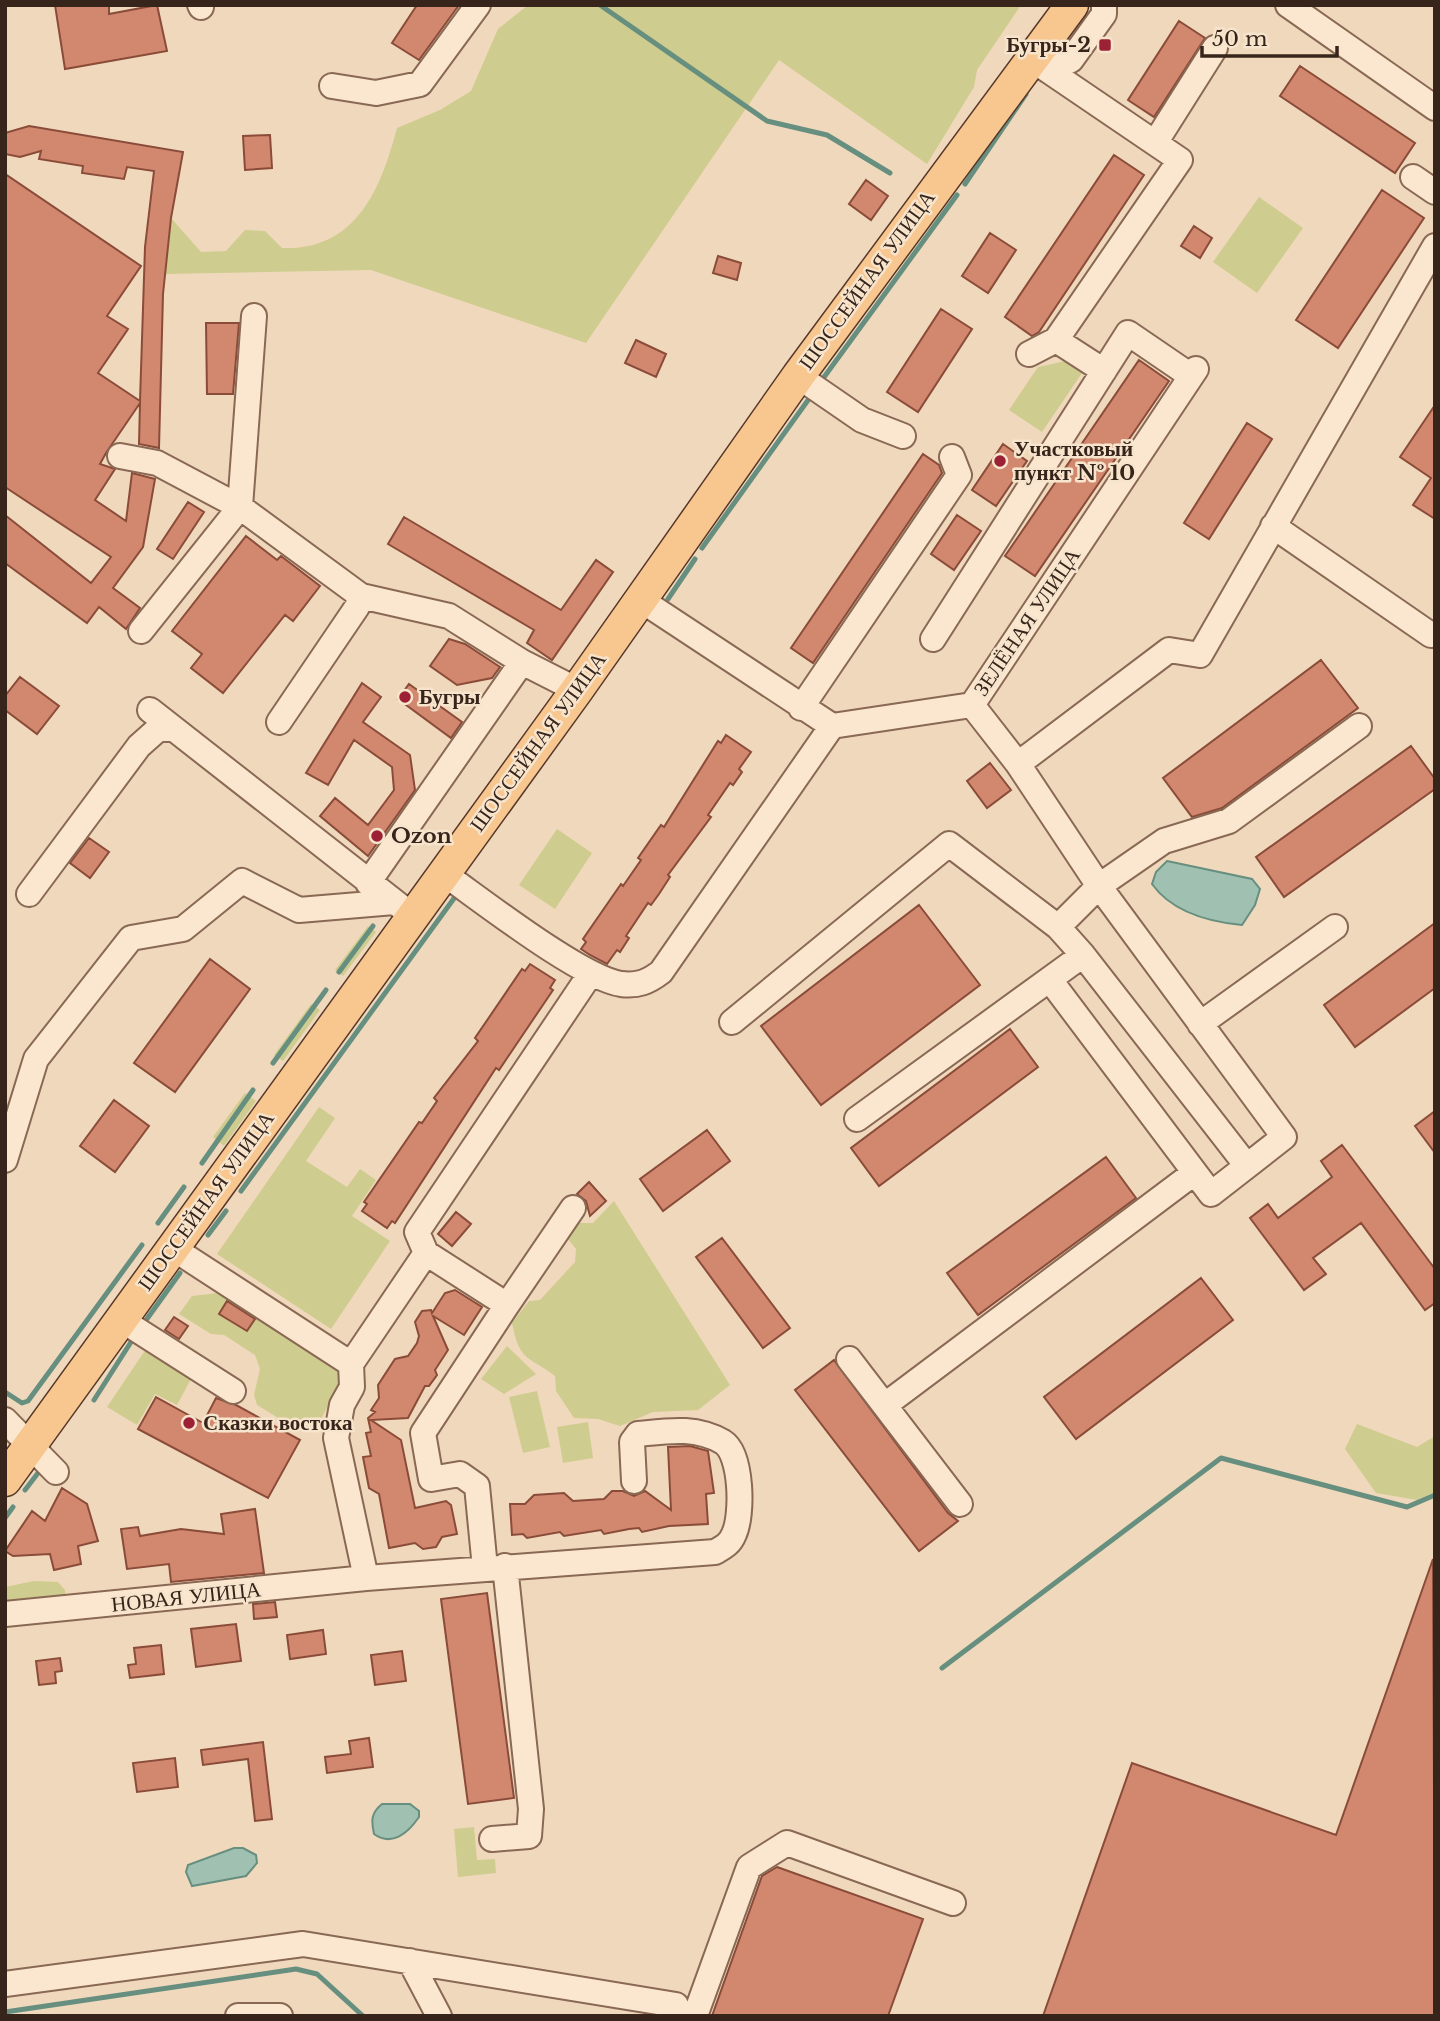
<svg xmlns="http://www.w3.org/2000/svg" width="1440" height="2021" viewBox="0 0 1440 2021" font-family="'Libre Baskerville',serif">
<rect width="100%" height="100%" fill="#f0d8bc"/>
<path fill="#cfcc8f" d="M528 5H1021L977 70 974 87 927 164 779 60 586 343 371 270 165 274 171 218 201 252 226 251 245 230 265 231 282 248C356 251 381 189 397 128L440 110 471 91 498 29Z
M1259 197 1303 228 1257 293 1213 262Z
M1070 360 1084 370 1042 432 1009 410 1038 367Z
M557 829 592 853 555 909 519 885Z
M368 926 376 932 343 976 335 970Z
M311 1004 320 1010 283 1061 274 1055Z
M245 1093 256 1101 224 1146 213 1137Z
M319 1107 335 1118 306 1161 347 1187 360 1169 376 1180 352 1216 390 1241 331 1329 217 1254Z
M614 1201 730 1385 698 1410 653 1412 620 1426 598 1419 574 1418 556 1391 555 1376C528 1355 520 1363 512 1323L529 1301 540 1300 575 1262 576 1249 567 1238 579 1223H593Z
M226 1292 330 1357 341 1380 319 1423 300 1431 257 1405 254 1395 260 1369 255 1355 224 1335 211 1334 179 1314 192 1296Z
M507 1346 536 1374 504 1394 481 1379Z
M146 1349 192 1377 177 1405 155 1394 137 1425 107 1407Z
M537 1391 550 1447 523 1453 509 1397Z
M588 1422 593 1458 563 1463 557 1427Z
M1357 1424 1417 1447 1435 1436V1492L1417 1500 1376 1493 1345 1449Z
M34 1581 58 1582 65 1590 66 1601 5 1604V1587Z
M474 1827 477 1860 495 1859 496 1873 458 1877 454 1829Z"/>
<path fill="#a0c1b2" stroke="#678f7f" stroke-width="2" d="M1167 861 1252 879 1260 889 1255 905 1242 925C1210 922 1172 912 1152 884L1156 872Z
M382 1804H410L419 1811V1817C408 1833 392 1847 374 1834 371 1820 371 1813 382 1804Z
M234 1848H243L256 1855 257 1863 246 1876 192 1886 186 1872 188 1865Z"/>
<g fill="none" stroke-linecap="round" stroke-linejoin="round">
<path stroke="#678f7f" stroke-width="5" d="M600 5 767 121 827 135 890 173
M965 184 1026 94
M819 384 957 195
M702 548 811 396
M668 599 695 559
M339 972 373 926
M273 1063 326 990
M202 1163 253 1090
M241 1191 455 897
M158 1223 184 1187
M208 1235 226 1211
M144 1323 180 1273
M5 1392 22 1403 28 1401 142 1245
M94 1400 131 1342
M25 1490 38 1473
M5 1518 13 1507
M942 1668 1221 1458 1407 1507 1435 1495
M5 2012 296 1969 317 1974 363 2016"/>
</g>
<path fill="#d1886f" stroke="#8a4c39" stroke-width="2" d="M55 5H109V14L157 5 167 51 65 69Z
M417 5H459L419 60 392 43Z
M1179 21 1205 38 1154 117 1128 100Z
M1300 66 1415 143 1395 173 1280 96Z
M29 126 183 152 171 218 163 294 159 448 139 444 140 403 106 453 100 464 115 469 95 500 126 521 132 473 155 479 143 547 113 588 140 608 126 629 99 607 87 623 5 563V515L91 583 111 557 5 487V174L141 266 107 316 128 329 98 373 140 401 145 247 154 171 127 167 124 179 82 173 83 166 39 159 41 151 20 157 5 154V133Z
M270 135 272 168 245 170 243 136Z
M1114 155 1144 175 1039 332 1032 336 1005 317Z
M866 180 888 196 871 220 849 204Z
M1382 190 1424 218 1338 348 1296 320Z
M1194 226 1212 238 1200 258 1181 246Z
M990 233 1016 250 988 293 962 276Z
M718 256 741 263 737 280 713 273Z
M941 309 972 329 918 412 887 392Z
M206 323H239L233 394H207Z
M636 340 666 354 656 377 625 363Z
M1139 360 1169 381 1035 576 1005 556Z
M1435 405V519L1413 505 1431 478 1400 457Z
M1247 423 1272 439 1209 539 1184 523Z
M1003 444 1027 461 996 506 972 490Z
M923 454 939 465 942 473 813 663 791 648Z
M188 502 204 512 173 559 157 549Z
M957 515 981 531 954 570 931 554Z
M404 517 561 610 596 560 613 572 552 660 527 643 534 630 388 544Z
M246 536 277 560 281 556 320 586 293 621 285 615 223 693 191 668 202 654 172 631Z
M449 639 465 644 500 667 492 678 457 685 430 666Z
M1321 660 1358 708 1222 808 1192 817 1163 778Z
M20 677 59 706 37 734 5 710V696Z
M362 683 381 697 363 722 410 755 415 790 368 856 320 816 335 798 368 825 394 790 392 767 354 740 328 785 306 773Z
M409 684 462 722 451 738 398 699Z
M726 735 751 752 739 769 742 772 733 785 730 783 708 815 711 817 668 875 670 877 659 894 651 905 648 903 626 936 629 938 620 952 617 950 607 964 590 955 581 949 586 942 583 939 621 884 623 886 641 860 638 858 661 825 664 827 718 741 721 743Z
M1411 746 1435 779V789L1284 897 1256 857Z
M990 763 1011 790 987 808 967 781Z
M89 838 109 852 90 878 70 863Z
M919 905 980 985 821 1105 761 1026Z
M1435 923V988L1355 1047 1324 1005Z
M210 959 250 989 175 1092 134 1063Z
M530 964 555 980 550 988 553 990 499 1070 496 1068 395 1223 392 1221 387 1228 362 1211 367 1204 364 1202 419 1122 422 1123 437 1101 434 1098 478 1041 475 1038 522 969 525 971Z
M1010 1029 1038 1067 879 1186 851 1148Z
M114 1100 149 1126 115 1172 80 1146Z
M1435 1111V1153L1415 1126Z
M707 1130 730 1161 663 1211 640 1179Z
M1342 1145 1435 1269V1303L1425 1310 1361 1223 1313 1258 1326 1274 1304 1290 1250 1218 1268 1204 1278 1218 1332 1177 1321 1161Z
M1106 1157 1136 1198 978 1315 947 1273Z
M589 1182 606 1201 590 1216 586 1201 577 1194Z
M456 1212 471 1224 452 1246 438 1234Z
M722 1238 790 1328 763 1348 696 1257Z
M1201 1278 1233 1320 1076 1439 1044 1397Z
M455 1290 482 1307 464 1335 433 1316 448 1350 435 1370 437 1375 429 1386H425L408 1418 371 1420 401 1440 415 1508 446 1501 451 1505 457 1534 442 1537 436 1547 423 1549 415 1543 389 1548 379 1494 369 1488 363 1457 371 1456 366 1433 371 1432 368 1418 375 1412 371 1410 379 1398 378 1385 395 1359 408 1356 417 1343 419 1336 415 1322 422 1311 431 1310 432 1313 445 1293Z
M227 1301 255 1319 247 1331 219 1314Z
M174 1317 188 1326 179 1339 165 1330Z
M834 1360 948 1513 958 1521 919 1551 795 1390Z
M156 1397 203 1423 216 1398 236 1405 300 1440 268 1498 138 1429Z
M690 1446 708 1451 714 1493 706 1494 708 1524 669 1526 642 1532 639 1528 629 1529 604 1534 601 1530 564 1536 560 1532 527 1538 523 1534 512 1535 510 1504H525L534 1495 564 1493 573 1501 604 1499 612 1491H623L634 1496 645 1491 671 1510 668 1447Z
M62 1488 87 1504 98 1541 78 1546 81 1564 54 1570 50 1554 13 1556 5 1551 32 1511 45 1521Z
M255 1509 264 1573 171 1582 169 1564 127 1569 121 1529 138 1527 140 1536 181 1529 224 1534 221 1514Z
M1433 1559 1435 2016H1043L1132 1763 1336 1835Z
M487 1593 514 1798 468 1804 441 1599Z
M275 1602 277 1617 254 1619 253 1604Z
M236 1624 241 1661 196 1667 191 1629Z
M323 1630 326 1654 290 1659 287 1635Z
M161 1645 164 1674 130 1678 128 1665 136 1664 134 1648Z
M402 1651 406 1681 375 1685 371 1655Z
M60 1658 62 1671 55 1672 56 1683 39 1685 36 1661Z
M369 1738 373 1767 327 1773 325 1757 351 1754 349 1741Z
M263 1742 272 1819 255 1821 248 1759 203 1765 201 1750Z
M175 1758 178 1787 137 1792 133 1763Z
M777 1867 923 1919 888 2016H712L762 1876Z"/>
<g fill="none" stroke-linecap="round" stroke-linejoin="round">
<defs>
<path id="minor" d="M200 5 201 7
M1288 5 1435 108
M1040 65 1049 71 1071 60 1104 14V5
M332 86 376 93 420 84 478 5
M1155 143 1215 48
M1413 177 1435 192
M1056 340 1104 371
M1029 354 1056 340 1180 160 1049 71
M798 376 862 420 903 436
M120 456 157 463 240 507 361 596 449 616 522 662 577 690
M1273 526 1431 635
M641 600 832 726 972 705 1196 369
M141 631 240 507 254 316
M933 639 1128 333 1191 376
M801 708 959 475 952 457
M150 710 400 906
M279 722 357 607 361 596
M1018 764 1169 650 1200 655 1435 246
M443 873C480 899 581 978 621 984 638 986 648 982 661 972L832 726
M368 883 522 662
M29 894 139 746 157 730 170 728
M1058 927 1083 955 1247 1166 1284 1137 1099 886 1164 841 1229 821 1359 726
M1050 980 1211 1194 1247 1166
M732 1022 949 844 1058 927 1099 886 1018 764 972 705
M1200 1024 1335 927
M857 1119 1083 955
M5 1160 36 1059 131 938 183 929 242 881 299 910 394 902
M171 1247 351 1364 352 1387 342 1405 336 1438 366 1578
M426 1253 417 1232 591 973
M507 1305 573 1208
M120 1319 233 1391
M849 1359 960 1504
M351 1364 426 1253 507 1305 423 1433 431 1479 460 1474 477 1486 485 1568
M885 1405 1194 1173
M5 1420 56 1472
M5 1614 366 1578 715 1552C724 1547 730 1544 734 1534 743 1515 742 1454 723 1442 695 1426 668 1431 638 1434L632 1442 634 1481
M492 1839 529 1836 531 1809 505 1566
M410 1961 439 2016
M5 1984 303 1944 676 2005
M238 2016H280
M695 2016 749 1867 787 1843 953 1903"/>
<path id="major" d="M5 1480 577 690 798 376 1072 5"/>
</defs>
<use href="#minor" stroke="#896854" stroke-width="28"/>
<use href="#major" stroke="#563729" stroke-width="35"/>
<use href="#minor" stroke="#fbe7cf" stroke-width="24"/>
<use href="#major" stroke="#f8c790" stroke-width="32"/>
</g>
<g fill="#9c2135" stroke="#f7e4cc" stroke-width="2.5">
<rect x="1098" y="38" width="14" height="14" rx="3.5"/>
<circle cx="1000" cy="461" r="7"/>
<circle cx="405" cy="697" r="7"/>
<circle cx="377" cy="836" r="7"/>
<circle cx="189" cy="1423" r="7"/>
</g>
<g text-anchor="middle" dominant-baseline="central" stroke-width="5" stroke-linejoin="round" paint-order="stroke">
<g font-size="21" font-weight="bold" fill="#37241a" stroke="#f7e4cc" text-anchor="start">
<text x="1091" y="45" text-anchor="end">Бугры-2</text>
<text x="1014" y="449">Участковый<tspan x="1014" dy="24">пункт № 10</tspan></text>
<text x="419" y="697">Бугры</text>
<text x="391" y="836">Ozon</text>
<text x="203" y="1423">Сказки востока</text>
</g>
<g font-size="21" fill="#37241a" stroke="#f7e4cc">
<text transform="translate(867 280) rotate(-54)">ШОССЕЙНАЯ УЛИЦА</text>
<text transform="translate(1027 622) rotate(-56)">ЗЕЛЁНАЯ УЛИЦА</text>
<text transform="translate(538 742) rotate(-54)">ШОССЕЙНАЯ УЛИЦА</text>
<text transform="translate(206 1201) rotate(-54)">ШОССЕЙНАЯ УЛИЦА</text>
<text transform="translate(186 1597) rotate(-6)">НОВАЯ УЛИЦА</text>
</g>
</g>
<rect width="1440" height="2021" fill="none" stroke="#37241a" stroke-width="14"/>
<path d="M1202 46v10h135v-10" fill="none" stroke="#37241a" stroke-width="3.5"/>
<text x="1212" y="46" font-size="21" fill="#37241a" stroke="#f7e4cc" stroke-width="5" paint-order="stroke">50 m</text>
</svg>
